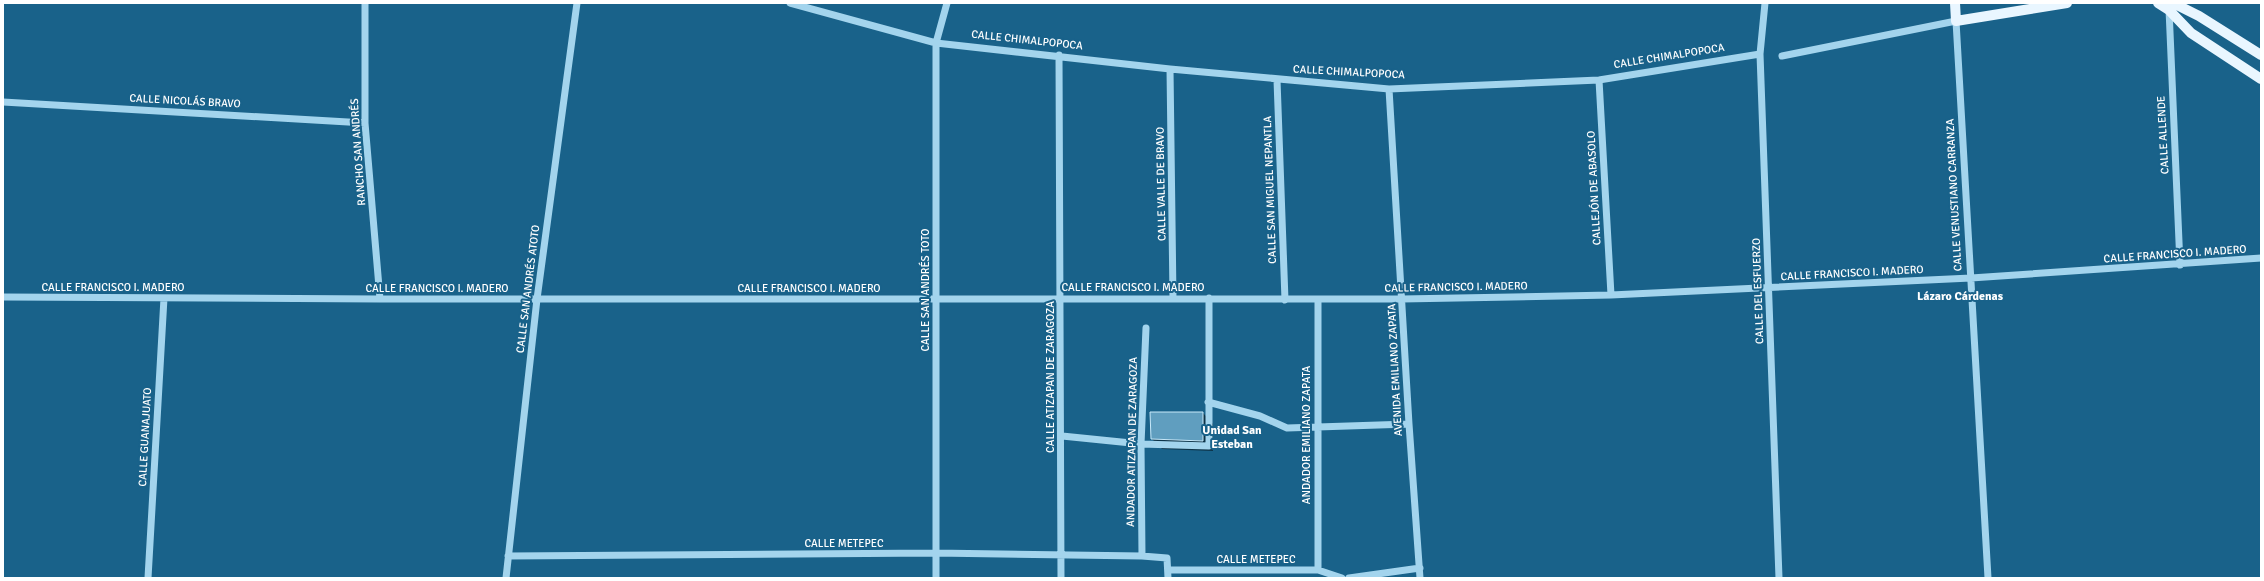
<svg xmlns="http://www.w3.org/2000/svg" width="2264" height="581" viewBox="0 0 2264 581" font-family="Signika,sans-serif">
<rect width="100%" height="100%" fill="#19628a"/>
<path fill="#0007" d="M1203 413 1213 424V451L1162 449 1152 439Z"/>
<path fill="#609ebf" stroke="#c8e9fa" d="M1150 412H1203V441L1151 439Z"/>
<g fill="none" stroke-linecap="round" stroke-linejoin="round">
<path stroke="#a3d4ed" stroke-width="7" d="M365 3V123L380 299
M790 3 936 43 1170 69 1389 89 1599 80 1760 54
M1765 3 1760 54 1779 578
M2169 9 2180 265
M1059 55 1061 578
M1782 56 1956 21 1988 578
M1170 69 1173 298
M1277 80 1285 300
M1599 80 1611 295
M1389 89 1409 424 1420 578
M3 102 365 123
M3 297 380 299H1402L1611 295 1971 278 2261 258
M1318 300V570
M1208 402 1260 416 1287 428 1409 424
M1062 436 1141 444 1209 446V298
M508 556 935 553 1142 556 1167 558 1168 578
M1142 556 1141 444 1146 328
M1168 570H1318L1342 578
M148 578 164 298
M506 578 537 299 577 3
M936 578V43L947 3
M1349 578 1420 568"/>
<path stroke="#e9f6ff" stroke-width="10" d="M1955 3 1956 21 2067 3
M2158 3 2169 10 2191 33 2261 79
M2173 3 2199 16 2261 55"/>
</g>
<g text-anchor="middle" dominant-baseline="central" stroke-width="4" stroke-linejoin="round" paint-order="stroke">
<g font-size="11" fill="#fff" stroke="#19628a">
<text transform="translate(1027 40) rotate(6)">CALLE CHIMALPOPOCA</text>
<text transform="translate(1669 56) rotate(-9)">CALLE CHIMALPOPOCA</text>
<text transform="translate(1349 72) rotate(3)">CALLE CHIMALPOPOCA</text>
<text transform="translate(185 101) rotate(3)">CALLE NICOLÁS BRAVO</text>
<text transform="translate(2163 135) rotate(-93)">CALLE ALLENDE</text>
<text transform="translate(358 152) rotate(-94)">RANCHO SAN ANDRÉS</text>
<text transform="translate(1161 184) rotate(-91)">CALLE VALLE DE BRAVO</text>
<text transform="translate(1594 188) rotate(-93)">CALLEJÓN DE ABASOLO</text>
<text transform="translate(1270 190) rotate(-92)">CALLE SAN MIGUEL NEPANTLA</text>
<text transform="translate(1954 195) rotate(-93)">CALLE VENUSTIANO CARRANZA</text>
<text transform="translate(2175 254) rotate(-4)">CALLE FRANCISCO I. MADERO</text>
<text transform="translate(1852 273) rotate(-3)">CALLE FRANCISCO I. MADERO</text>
<text x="113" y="287">CALLE FRANCISCO I. MADERO</text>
<text x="1133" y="287">CALLE FRANCISCO I. MADERO</text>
<text transform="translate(1456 287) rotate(-1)">CALLE FRANCISCO I. MADERO</text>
<text x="437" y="288">CALLE FRANCISCO I. MADERO</text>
<text x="809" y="288">CALLE FRANCISCO I. MADERO</text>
<text transform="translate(528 289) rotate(-83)">CALLE SAN ANDRÉS ATOTO</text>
<text transform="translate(925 290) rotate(-90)">CALLE SAN ANDRÉS TOTO</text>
<text transform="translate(1758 291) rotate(-92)">CALLE DEL ESFUERZO</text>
<text transform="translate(1395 370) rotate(-93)">AVENIDA EMILIANO ZAPATA</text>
<text transform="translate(1050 377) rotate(-90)">CALLE ATIZAPAN DE ZARAGOZA</text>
<text transform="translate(1306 435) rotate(-90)">ANDADOR EMILIANO ZAPATA</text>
<text transform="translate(145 437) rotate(-87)">CALLE GUANAJUATO</text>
<text transform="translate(1132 442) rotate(-89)">ANDADOR ATIZAPAN DE ZARAGOZA</text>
<text x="844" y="543">CALLE METEPEC</text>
<text x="1256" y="559">CALLE METEPEC</text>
</g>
<g font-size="12" font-weight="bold" fill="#fff" stroke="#19628a">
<text x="1960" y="296">Lázaro Cárdenas</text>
<text x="1232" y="430">Unidad San<tspan x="1232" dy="14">Esteban</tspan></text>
</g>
</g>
<rect width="2264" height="581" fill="none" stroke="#ffffff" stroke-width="8"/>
</svg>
